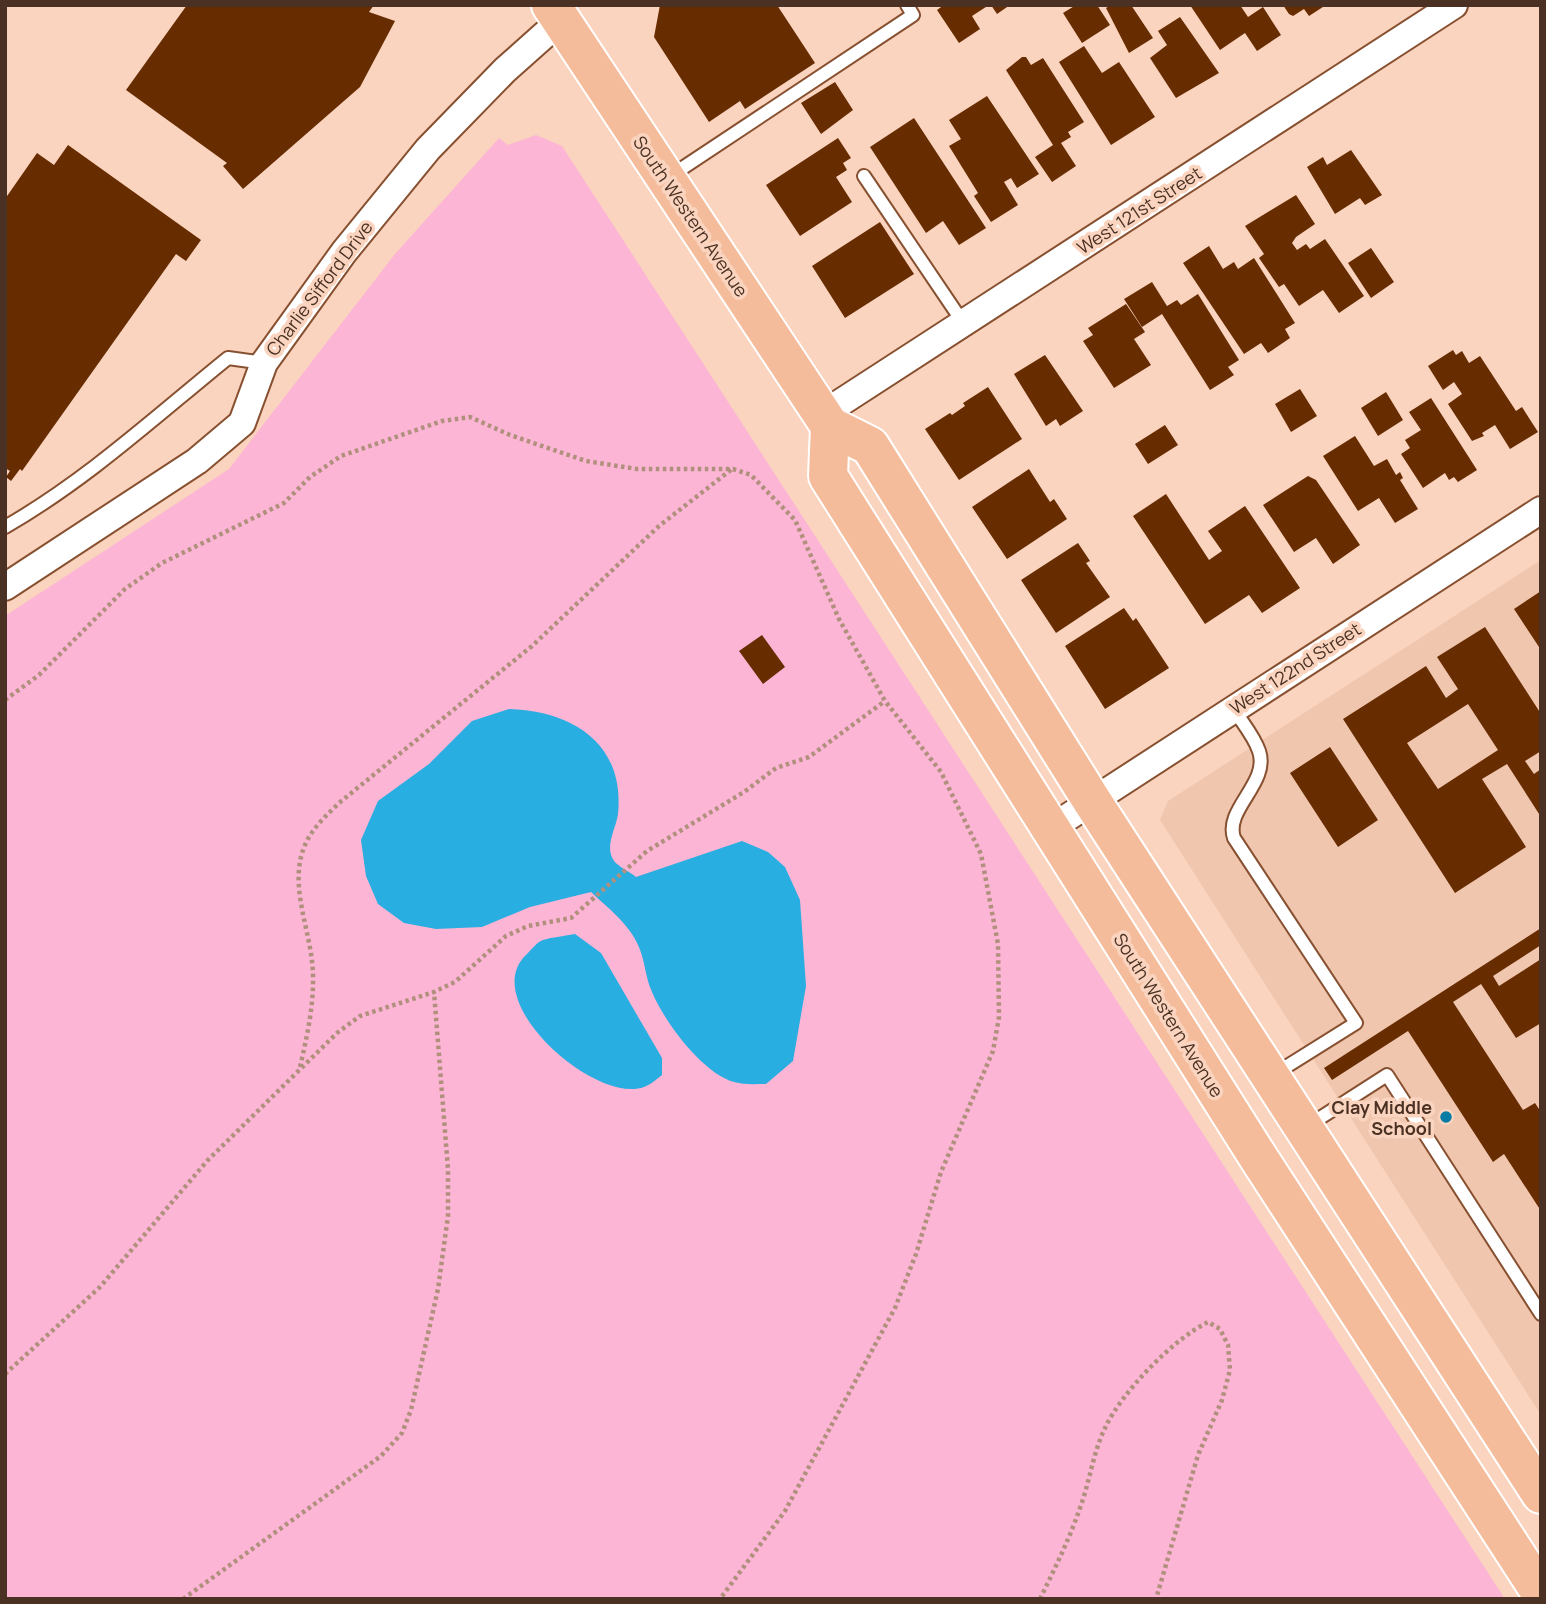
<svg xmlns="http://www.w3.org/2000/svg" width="1546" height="1604" viewBox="0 0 1546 1604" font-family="Manrope,sans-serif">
<rect width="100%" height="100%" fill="#fad4bf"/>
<path fill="#f0c6af" d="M1541 560V1415L1160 820 1168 801Z"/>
<path fill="#fcb5d5" d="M536 135 562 146 1505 1599H5V616L229 469 395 254 499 138 508 145Z"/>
<path fill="#28aee1" d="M509 709C572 711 625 743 618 814 616 829 604 846 614 861 619 867 630 872 636 877L742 841 768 852 785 867 800 900 806 986 793 1061 766 1084C756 1084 744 1085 734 1082 702 1073 664 1021 652 992 645 977 645 959 638 945 629 924 607 907 591 892L530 907 482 927 436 929 404 923 378 904 366 876 361 840 378 801 429 764 472 721Z
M575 934 601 953 662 1058V1075C657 1079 650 1085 644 1087 595 1105 476 1000 527 954 532 949 537 942 543 940 553 937 565 936 575 934Z"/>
<path fill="#672c00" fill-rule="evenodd" d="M187 5H374L369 12 395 21 360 87 243 189 223 166 227 163 126 90Z
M660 5H777L815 63 745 109 740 101 709 122 654 37Z
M944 5H989L972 16 980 29 959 43 937 10Z
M991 5H1010L997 14Z
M1076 5H1097L1110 25 1082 43 1063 13Z
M1111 5H1131L1153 38 1129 53 1106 8Z
M1190 5H1240L1248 17 1263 7 1281 35 1257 51 1245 33 1220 50Z
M1283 5H1326L1309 16 1304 9 1293 16 1289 14Z
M1180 17 1219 73 1176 98 1150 58 1167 45 1158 31Z
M1084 46 1102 73 1119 62 1155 117 1111 145 1059 62Z
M1022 57H1026L1031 65 1043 58 1084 122 1068 132 1071 137 1061 143 1076 166 1052 182 1035 157 1053 145 1006 70Z
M835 82 853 110 821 134 801 103Z
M987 96 1039 174 1017 188 1011 178 1004 182 1018 205 991 222 974 196 978 193 949 146 961 139 949 120Z
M914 118 986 228 959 245 943 221 926 233 870 147Z
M838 138 851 158 843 163 847 170 836 177 852 202 800 236 766 185Z
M68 145 201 240 186 261 176 254 22 471 20 469 11 481 6 477 10 471 5 468V199L37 153 54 165Z
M1351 150 1382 195 1365 205 1360 198 1335 214 1307 167 1323 157 1327 165Z
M1296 195 1315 224 1296 237 1292 243 1297 250 1306 244 1310 249 1325 239 1364 296 1339 313 1323 290 1299 306 1284 284 1279 287 1259 258 1264 254 1245 226Z
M880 222 914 274 845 318 812 266Z
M1209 246 1223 269 1234 262 1238 269 1254 258 1295 323 1285 329 1290 338 1268 353 1261 343 1244 354 1183 263Z
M1371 248 1394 282 1371 298 1348 263Z
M1152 282 1167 306 1177 300 1181 305 1198 294 1239 360 1228 367 1234 375 1210 390 1162 314 1142 327 1124 299Z
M1126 304 1145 332 1134 339 1151 365 1114 388 1083 341 1093 335 1088 328Z
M1453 350 1456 355 1462 351 1469 363 1480 356 1516 411 1522 407 1538 432 1510 449 1495 425 1482 433 1484 436 1472 441 1448 404 1462 394 1454 382 1443 390 1428 366Z
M1045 355 1083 411 1060 426 1056 419 1046 426 1014 374Z
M988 387 1022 439 959 480 925 429 950 413 952 415 965 406 963 403Z
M1300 389 1317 416 1291 432 1275 404Z
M1386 392 1403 420 1378 436 1361 408Z
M1431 398 1477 470 1458 482 1454 477 1449 480 1445 473 1423 488 1401 454 1410 448 1405 440 1421 430 1409 412Z
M1165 425 1178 445 1148 464 1135 444Z
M1355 436 1374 466 1387 459 1396 475 1400 472 1403 478 1400 480 1418 509 1395 523 1379 498 1358 511 1323 456Z
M1029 469 1050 502 1054 499 1067 519 1007 559 972 507Z
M1308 476 1316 480 1360 545 1333 564 1316 538 1294 552 1263 505Z
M1166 494 1209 560 1222 551 1208 531 1245 506 1300 588 1262 613 1249 595 1205 624 1133 516Z
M1078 543 1090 561 1086 563 1110 597 1056 633 1021 580Z
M1541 591V650L1514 609Z
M1124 608 1133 621 1136 618 1169 668 1105 709 1065 646Z
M1485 627 1541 714V751L1525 761 1534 774 1541 769V817L1507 764 1482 779 1526 847 1455 893 1343 719 1426 666 1446 698 1458 689 1437 657ZM1468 704 1498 750 1438 789 1407 743Z
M762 635 785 667 763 684 739 651Z
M1330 747 1378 820 1338 847 1290 773Z
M1541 928V945L1493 976 1499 986 1541 959V1023L1516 1038 1481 984 1453 1002 1523 1110 1535 1103 1541 1112V1211L1504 1154 1493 1162 1408 1031 1332 1080 1324 1068Z"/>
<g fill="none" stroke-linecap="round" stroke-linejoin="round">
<defs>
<path id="service" d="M864 176 964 324
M669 177 913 15 907 5
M5 527C87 480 155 417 228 358L264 363
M1233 708C1241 721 1254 736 1259 751 1270 783 1224 809 1234 838L1356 1023 1273 1075
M1306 1127 1387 1075 1541 1314"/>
<path id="minor" d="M823 414 1454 5
M5 587 197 461 242 423 264 363 344 252 428 149 505 70 560 21
M1051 828 1541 510"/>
<path id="primary" d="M551 5 830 426 870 446 1092 801 1541 1494
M830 426 828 476 1260 1160 1541 1593"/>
</defs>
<use href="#service" stroke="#875030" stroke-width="16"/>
<use href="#minor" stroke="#875030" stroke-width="30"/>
<use href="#primary" stroke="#fff" stroke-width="42"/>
<path stroke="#b0907d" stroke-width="4.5" stroke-dasharray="3.5 3.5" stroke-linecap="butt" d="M5 700 39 675 125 589 162 563 284 503 310 477 341 456 442 421 470 417 510 435 586 461 637 469H733L751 475 795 520 839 619 885 701 941 772 981 854 998 944 999 1017 993 1051 941 1172 916 1254 895 1308 785 1511 720 1599
M300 1067C308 1032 316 997 312 961 307 918 284 871 313 831 320 821 330 812 339 803L532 646 659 526 732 469
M5 1374 100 1287 207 1161 337 1033 360 1016 434 992 455 982 506 936 528 926 571 918 647 851 744 792 776 768 809 757 885 701
M183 1599 381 1456 402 1433 411 1410 438 1289 448 1216V1169L434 992
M1040 1599C1055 1568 1070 1538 1081 1505 1090 1480 1093 1453 1105 1428 1122 1392 1172 1340 1208 1322L1220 1329 1228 1345 1230 1370 1222 1400 1198 1455 1156 1599"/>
<use href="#service" stroke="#fff" stroke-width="12"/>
<use href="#minor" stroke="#fff" stroke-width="26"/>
<use href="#primary" stroke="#f5bc9b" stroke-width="38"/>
</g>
<circle fill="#067ba4" stroke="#fad4bf" stroke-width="2.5" cx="1446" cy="1117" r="7"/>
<g text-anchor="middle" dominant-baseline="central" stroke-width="7" stroke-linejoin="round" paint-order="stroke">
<g font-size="18" fill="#4a3123" stroke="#fad4bf">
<text transform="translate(1139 210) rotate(-33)">West 121st Street</text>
<text transform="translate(691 216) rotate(56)">South Western Avenue</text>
<text transform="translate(319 288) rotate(-53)">Charlie Sifford Drive</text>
<text transform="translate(1295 668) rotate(-33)">West 122nd Street</text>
<text transform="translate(1169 1015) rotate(58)">South Western Avenue</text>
</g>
<g font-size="18" font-weight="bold" fill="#4a3123" stroke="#fad4bf" text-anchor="end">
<text x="1432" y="1107">Clay Middle<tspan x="1432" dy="21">School</tspan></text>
</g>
</g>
<rect width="1546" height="1604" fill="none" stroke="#4a3123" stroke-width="14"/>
</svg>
